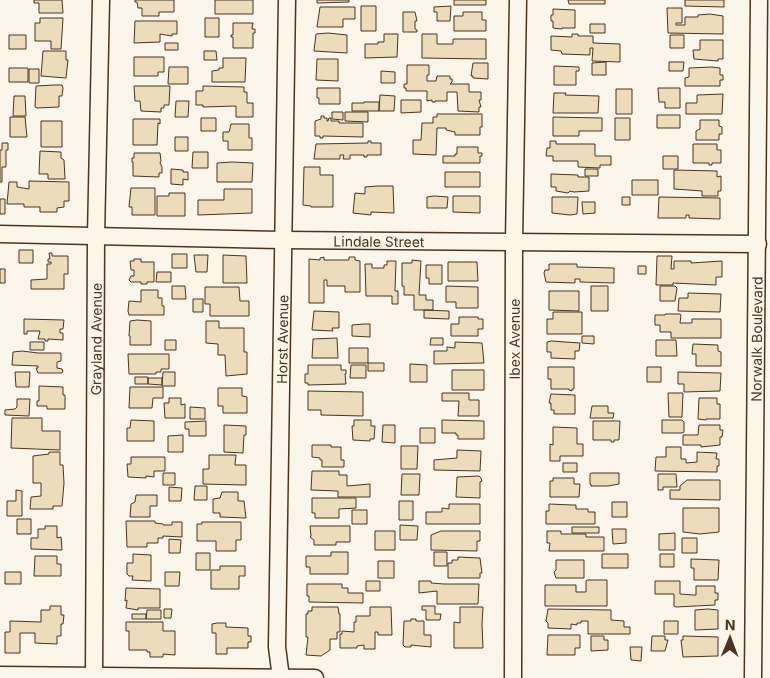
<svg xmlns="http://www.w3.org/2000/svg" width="770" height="678" viewBox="0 0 770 678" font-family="Inter,sans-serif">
<rect width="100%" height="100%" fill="#fbf6e9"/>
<path fill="#ecdcbc" stroke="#4a3520" d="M34 0H62L63 13H39V3H34Z
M135 0H174V12H159V16H142V8H138L137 2H135Z
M215 0H253V14H215Z
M317 0H349V2L317 3Z
M454 0H486V5H454Z
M568 0H605V4H569Z
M685 0H724V7L685 6Z
M361 6H376V31H361Z
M451 6 450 21H437V12H434V7Z
M320 7H355V19H343V27H317Z
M667 8H682V23H676V25H685V17H698V15L710 14 723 16V34L668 33Z
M553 9 575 10V28H562V29L553 28V21H551V15H553Z
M403 12H415L417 21H415V29L417 30V32H403Z
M463 12H482V20H486V31H454V16H463Z
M40 18H63L61 49H51V41H35V23H40Z
M205 18H219V37H205Z
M135 21H177V34H172V36L160 34V42L134 43Z
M233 23H253L252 29H255V33H253V48H233V37H231V35H233Z
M590 24H605V33H590Z
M328 33 347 35V53L314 51 316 34Z
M384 34H398L397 57 365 58V44H378V42H384Z
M422 34H437V44H453V39H486V59L422 58Z
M572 34H578V36H593V43L620 44V62L592 61 593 48H590V55L562 54 561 51 551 50V36L572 37Z
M9 35H26V49H9Z
M670 35H684V48H670Z
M700 40H723V59H718V61L694 59 693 50H700Z
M165 43H178V50H165Z
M43 51H66V60H68L66 78 41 76Z
M204 51H216L217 60H204Z
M134 57H164V72H158V76H134Z
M223 58H246L245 82H212V71L219 70V68H223Z
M317 59H338V81L316 80Z
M606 62V75H592V63Z
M669 62H684L683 71H669Z
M473 63H488V79L473 78V76H471Z
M407 65H429V75H427V81H436L437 76H450V79H452V82L450 84H469V92H481V100H479L481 107H479V112L458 111 457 92H447V101H435V102H432V100L427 101V91H406V88H404V84H407Z
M554 66 579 67V71H576V85H554Z
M169 67H188V84H168Z
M712 67 720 68V75H723V80H720V86H685V78L689 77V68Z
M9 68H28V82H9Z
M29 69H39V83H29Z
M381 71 395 72V83H381Z
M54 85H62L63 88 62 96H59V107L37 108 35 107 36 86Z
M134 86H170L169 105H164V108H161V112L141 111 140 101H135Z
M203 86 244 87V92H247V103H253V117H236V106L203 107V105H196V91H203Z
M317 88H340V104H319V98H317Z
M658 88H680V108H665V102H659Z
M616 89H632V114H616Z
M554 93H566L565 95 599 96 598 113H553Z
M723 94 722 114H686V103H697V95Z
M380 95 395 96 394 111H379Z
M14 96H25L26 116H13Z
M401 100H421V112L401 113Z
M176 101H189L188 117H175Z
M364 102H379V111H352V103H364Z
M332 112H343V120L332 119Z
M345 112H368V122L345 121Z
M437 114H482V127H480V135H455V132L446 130V128H437L436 155 413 154V140H421L422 123H433V117H437Z
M657 115H680V128H657Z
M321 116H324V118H327V121H328L329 118H331V121H339V123H363V137L323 136V138H320V136H315V121L321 119Z
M10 117H25L27 137H10Z
M553 117 602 118V131H579V136H553Z
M201 118H216V131H201Z
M615 118H630V140H615Z
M133 119H160V124L158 123 157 145H133Z
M700 120H719V126L722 127V134H719V140H696V131L700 129Z
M41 121H62V147H41Z
M231 124H249V138H252V150H228V141H223V132H229Z
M175 137H188V151H175Z
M368 141H371V143H381V155H367V157H364V155H350V159H343L344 155H340V159H314L316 144 368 143Z
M550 141H556V144H595V156H611V165H600V168L578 167V161H553V156H546L547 148H550Z
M2 143H8V150H6V167H2V182H0V150H2Z
M693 144H717V150H721V163H712V165H709V163H693Z
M457 147H478V153H482V156H480V163H443V156H455V154H457Z
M40 151 61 152V158L64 160 65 179H48V174H39Z
M193 152H208V168H192Z
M134 153H160L161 161 160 163 162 167V173H159V177L133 176V162H132V158H134Z
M663 156H678V169H663Z
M232 162 253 163 252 182H217V163Z
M304 167H320V175H333V207H311V206L303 205Z
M171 169 183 170V172H188V180L183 179V185L171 184Z
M585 169H598V176H585Z
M674 170 717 171V177L721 176V191H718V196H702V191L674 189Z
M445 172H480V187H445Z
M551 174 578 175V177H589V191L574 192 570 191 568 193 556 191V187H551Z
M632 180H658V195H632Z
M29 181 69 182V201H64V207L57 208V212H40V207H24V204H7L9 182H17V187L29 189Z
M378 186H393L394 213 371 212V215L353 213 355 193 365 194V187Z
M131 188H155V215H132V207H129Z
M224 189H252V213L198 215V200H224Z
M169 193H185V216H157V196H169Z
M434 196 448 197 447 208H427V197Z
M453 196H480V213L453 212Z
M552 197H578L577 214 570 215 552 213Z
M622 197H630V205H622Z
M659 197 720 198V219L689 218V215H686V218H658Z
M0 199H5V214H0Z
M582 202H595V213L583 214Z
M19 250H33V263H19Z
M49 253H52V256H68V274H64V289H31V280L47 279V264H51V262H48V259H50Z
M172 254H187V268H172Z
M194 255H208L207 272H196Z
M223 255 246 256 247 283H223Z
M657 256H672L671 269H674V261H691V263L722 261V277H716V285L673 283V285H656Z
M324 257V260H349V257H355V260L360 261V292H345V286H327V280H324V303H309V259L320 260V258Z
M134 259H141V262H154V282H147V284H141V282H131L129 280 131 276H134V270H131L130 261H134Z
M412 260 421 261 419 295H426V300H433V310H414V295H404V286H402V263H412Z
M387 261H396L395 291H398V304H392V296H366L365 264H372V268H384V265H387Z
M448 262H477L478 281H448Z
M549 264H577V267L614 268V283L580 282V279H575V283L546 282 544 273 545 270H549Z
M426 265H442V284H429V278H426Z
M638 266H646V274H638Z
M0 269H5V283H0Z
M157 272H171V282H156Z
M172 286H185L186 299H172Z
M446 286 478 287V308H456V302H446Z
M591 286H608V311H591Z
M660 286H675L677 288 675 301H660Z
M205 287H239L240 301H249V316H210V304H205Z
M141 290H158V298H162V306H164V315H129L128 311 129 301 141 302Z
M549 291H579V311L549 310Z
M688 293 721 294 720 312 678 311 679 298H688Z
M193 299H203V312H193Z
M424 310 449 311V319L424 318Z
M314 311 339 312V328H332L333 331 312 330Z
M553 312H582V334H547V319H553Z
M665 314H680L681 315 680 323H692V319H721V338H671V332H660V325H655V315H665Z
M459 317H478V319H483V329H478V336H451V324H459Z
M24 319 64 320 63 329H60V333H63V340L48 339V341H45V339H38L40 331H27V334H24Z
M137 320 151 321V345H130V336H129L130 321Z
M206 321H219V328H244V352H247V374L226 376 225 355H218V344L206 343Z
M364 324H370V337L352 336V325Z
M582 336H594V344L582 343Z
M337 338 338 358H312L313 339Z
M431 338H443V345H430Z
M165 340H176V350H165Z
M656 340H676L677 356H656Z
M551 341 580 343 579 351H575V359L551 358V352H547V342Z
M30 342H44V350H30Z
M455 342 482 343 484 363 434 364V351H447V347L455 348Z
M693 344 718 345V351L721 352V366H696V354H692Z
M349 348H368V363H349Z
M22 351 38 353H61V361L57 362V368L62 369 63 372 61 373H38L36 368H38V366L12 365 13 352Z
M128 354H169V369H161V372H156V374H129Z
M368 363H384V371H368Z
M410 364 427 365V382H410Z
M308 365H341V370H346V374H345L346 384 308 385V383H305V374H308Z
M351 365H366V378H350Z
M548 367H574V389H572V391L569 390V389H551V379H548Z
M647 367H661V382H647Z
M452 370H484V390H452Z
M15 372H30L29 387H16Z
M163 372H175V386H162Z
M678 372 721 373 720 391 684 392V384H678Z
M135 377H148V384H135Z
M148 378H162V385L148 384Z
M39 386 63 387V395H65V409H47V406H37V401H39Z
M130 387H163V398H153L152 408H129Z
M218 388H242V396L247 397V413H223V406H218Z
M308 391 363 392V416L321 415V410H308Z
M442 393H469V400H479V416H458L459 401H442Z
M668 393H683L682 417H669Z
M551 394 575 395V414H554V410H551V403H549Z
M169 398H181V405L185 404V418H165L164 403H169Z
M699 398H717V404H720V419H706V420L698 419Z
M17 399H30L29 416 5 415V410L15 409 17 407Z
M592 406H608V413H614L613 418H590Z
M190 407 205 408V419H190Z
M12 418H42V431H60V450L11 448Z
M131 420 154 421V441H127V428H130Z
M354 420H371V426H375L374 439H370V441L353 440 352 426H354Z
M442 420 484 421V439H458V435H456V433H442Z
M662 420H682L684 422V432L682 433H662Z
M206 421V436H189V429H185V422Z
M593 421H620L619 440H614V442H611V440H593Z
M224 425 246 426V435H244L243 453 224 452Z
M383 425H395V443L382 442Z
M699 425H720V430H723L722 437H720V445L701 447V445H683V435H698Z
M553 427 577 428V444H583V456H560V461H550V444L553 445Z
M420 428H435V443H420Z
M183 435V452H168V436Z
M312 445H331V447H341V460H344V467H322V460H320V458L312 457Z
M401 446H418L417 469H401Z
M666 447H681V459H686V463L697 462V452L717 453 716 459H719V466H717V472L655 471 656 457H666Z
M457 450 481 451 480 471 434 470V460L457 458Z
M49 452H60V465H63L64 483 62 506H53V509H30L31 497 41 496V483H33V456L49 454Z
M209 455H236L235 465H246V485L203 484V469H209Z
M131 457H165V471H154V477L146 476V478L128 477 127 464H131Z
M563 463H577V472H563Z
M312 471H339V475H347V486L370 484V497H338V491L311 490Z
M163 473H175V485H163Z
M591 473H619V484L608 486H591V484H590V474Z
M402 474H420L419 495H401Z
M658 474H676L677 487H663V490H658Z
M479 476 481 478 482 481 480 482V498L456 497 457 477Z
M553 478H574V484H580L579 497H550V481H553Z
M687 480H720V500L670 499V490H680V486Z
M195 486H207V500H194Z
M169 487 182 488 181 501H169Z
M16 490 22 491V516H7V501H16Z
M222 492H238V501H244L246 518 220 517V513H213V499L220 498Z
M136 495H157V506H150V517H130L131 504 135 502Z
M312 498H356V508L339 509V518H315V513H312Z
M399 501H413V520H399Z
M612 502H627V517H612Z
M449 504H480V524H426V512H442V508L449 509Z
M549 504 572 505H576V509H588V512H595V524H546V511H549Z
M683 508H719V532L700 534 683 532Z
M352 510H367V524H352Z
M17 519H31V534H17Z
M126 521H155V523L163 524V525H172V522H182V537L163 536V538H158V543H147V547H127Z
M202 522H241V540H236V551H216V541H197V524H202Z
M400 525 418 526 417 540H400Z
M45 526H57V538L61 537 62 550 31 549V538H38V529H45Z
M310 526H350V542H336V545H314V540L310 537 311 536Z
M572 527H599V533H572Z
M612 529H626V543L613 544Z
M375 531H395V550H375Z
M441 531H480V541H477V551L431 550V535Z
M547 531H561V534H586V537H604V551H549L550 543H547Z
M675 533V550H659V534Z
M682 538H697V553H682Z
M169 539 181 540 180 553H169Z
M331 552H348V574H310V567H306V556H331Z
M434 552H447V566H434Z
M196 553H210V570H196Z
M133 554 151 555V581L132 580 133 576H129L127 574V563H133Z
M602 554H628V568H602Z
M660 554H674V567H660Z
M35 556H57V564H61V576H34Z
M458 557 480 558 482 573H480V578H448V563H452V560H458Z
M691 559 719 560 718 580H694V568H691Z
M556 560H584V578H556L554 572 556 570Z
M378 561H394V578H378Z
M220 566H245V576H239V589H211V570H220Z
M5 572H21V584H5Z
M165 572H180L179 586H165Z
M587 580H607V606H545V585H576V592H586V581Z
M366 581H380V591H366Z
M419 581H431V583L444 584H479L478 604H437V591L419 593Z
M655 581H680V594L693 595H696V586H715V593H718V600H715V605L676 607 674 606V594H655Z
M307 584H342V588H348V593H363V603L309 602V596H307Z
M126 588 160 589V608H138V610L126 608 127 600 125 601Z
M50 606H61V615H64L63 624H61V636H57V644L35 643V633H20V653H5V632H10V621L41 622V610H50Z
M422 606H435V614H441L440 620H426V610H422Z
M312 607H338L339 614H340V632H337V639H330V650L321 656 306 655 308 637H306V614H308V611H312Z
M370 607H391L392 635H378V632H375V649H364V645L357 646V648H340V634H342V631L354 632V622H356V616H370Z
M460 607H483L482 624 483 648H454V622L460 623Z
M164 609H172L171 618H164Z
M548 609 611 610V620L624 621V627H630V634H588V621H581V623H577V625L571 624V629L548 628V623L546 621Z
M708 609 718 610V629L695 630V610Z
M147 610H161V619H146Z
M132 614H146V619H132Z
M411 619H416V621H424V635H431V647L411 645V647H405L403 645 404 621H411Z
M664 621H678V634H664Z
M126 622H163V631H175V655L163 654V657H150V652H147V650H129V631H126Z
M217 623H226V627L248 628V636H251V642H248V648H227V654H216V633H212V624Z
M548 635H580V648H575V655H547Z
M591 636H604V640H608V650L591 651Z
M652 636H665V640H668L665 651H651Z
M683 636 718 637V656L683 657 681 640H683Z
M630 647H642L641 661 631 660Z"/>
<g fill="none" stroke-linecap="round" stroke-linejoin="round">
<defs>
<g id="minor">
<path id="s1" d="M0 234 283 240 758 244"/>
<path d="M0 675 315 678"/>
<path id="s2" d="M94 678 96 236 101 0"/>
<path id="s3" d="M281 678 277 647 287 0"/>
<path id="s4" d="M513 678 514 242 518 0"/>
<path id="s5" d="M753 678 759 0"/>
</g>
</defs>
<use href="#minor" stroke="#4a3520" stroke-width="19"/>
<use href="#minor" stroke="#fbf6e9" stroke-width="16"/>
</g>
<g text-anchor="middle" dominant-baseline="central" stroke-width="4" stroke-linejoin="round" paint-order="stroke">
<g font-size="14" fill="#4a3520" stroke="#fbf6e9">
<text stroke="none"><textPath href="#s1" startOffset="379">Lindale Street</textPath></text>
<text stroke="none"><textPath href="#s2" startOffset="339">Grayland Avenue</textPath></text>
<text stroke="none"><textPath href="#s3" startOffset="339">Horst Avenue</textPath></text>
<text stroke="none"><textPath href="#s4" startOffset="339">Ibex Avenue</textPath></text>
<text stroke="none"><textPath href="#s5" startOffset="339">Norwalk Boulevard</textPath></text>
</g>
</g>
<g transform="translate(730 638) rotate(1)" stroke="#fbf6e9" stroke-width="4" paint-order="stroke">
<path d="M0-4L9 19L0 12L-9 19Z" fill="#4a3520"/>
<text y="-8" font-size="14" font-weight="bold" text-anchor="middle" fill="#4a3520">N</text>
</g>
</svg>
